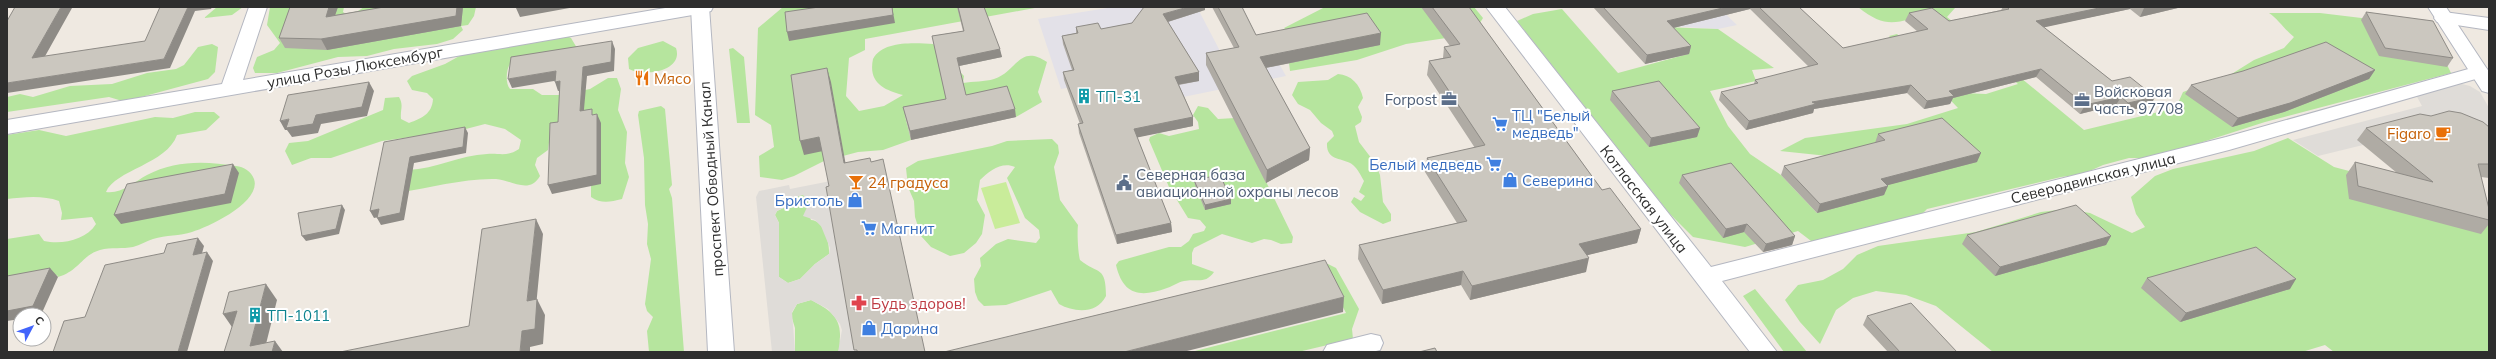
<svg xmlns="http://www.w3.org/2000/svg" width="2496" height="359" viewBox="0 0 2496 359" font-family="Mulish,sans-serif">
<rect width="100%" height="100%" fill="#efe9e1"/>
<path fill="#e3e1e8" d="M1114 7H1197L1221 53 1268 44 1286 76 1120 110 1108 80 1061 89 1038 19Z
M1718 7 1737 25 1718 29 1670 26Z"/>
<path fill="#b6e59e" d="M217 7H243L232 15 204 18Z
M270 7H344L343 12 346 14 358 11 364 7H476L474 16 468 25 461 26 463 30 453 39 437 44 394 49 367 56 338 57 277 73H255L253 68 257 57 274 50 280 43 267 25Z
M783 7H1040L865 39V50L849 58 846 96 859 111 884 106 903 95C884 90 868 83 873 59 883 40 916 43 933 44L964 76 963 83C973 81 985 82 994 79 1017 72 1019 43 1047 62L1038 92 1042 102 1016 117 1008 95 905 116 911 140 883 150 858 152 824 161 794 176 782 180 760 177 759 156 774 147 771 125 755 115 758 28Z
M1325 7H1474L1483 18 1473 34 1406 44 1357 60 1290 71 1289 63 1296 38 1284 28Z
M1858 7H1962L1955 8 1947 17 2084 130 2171 109 2178 103 2183 92 2230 75 2254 60 2284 48 2294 37C2284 29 2279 20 2269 13H2320L2428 26 2451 73 2265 122 2153 158H2129L2103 165 2083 174 2061 177 1927 209 1914 222 1815 244 1798 231 1745 247 1693 237 1670 214 1517 21 1533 14 1562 9 1618 73 1688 54 1662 27 1718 29 1774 68 1752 70 1756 81 1710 91 1728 126 1750 154 1781 175 1817 213 1847 158 1780 151 1805 138 1907 124 1958 108 1889 36 1897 34 1962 93 1986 94 2018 84 1932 12C1898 22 1888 31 1858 7Z
M565 35 571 38 577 48 511 63C506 68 505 83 510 89H533L542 95H560L590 89 608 78H617L621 89 618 110 627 132 625 163 629 177 622 199C610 202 601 204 591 197V186L550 135 548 150 537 158 535 165 540 176C529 195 512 180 496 179 464 178 431 188 400 192L408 170C436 169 460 155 487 154 500 153 507 157 519 149L521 140 505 129 485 124 462 130 382 141 331 158H311L292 165 285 151 289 143 308 141 383 110 385 98 399 97C404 106 400 109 401 119L409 123C422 118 432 114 433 99L427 93 412 90 407 81 412 76 445 64 463 54Z
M663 41 676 48C684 72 643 77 629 69L628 58 638 48Z
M212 44 218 47 215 72 208 79 130 100H119L109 97 7 112V97L20 94 33 97 70 86 112 84 147 73 176 69 184 65 198 47Z
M733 48 744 57 750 123H737L729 49Z
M1338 74C1351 75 1360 84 1363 98L1358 107 1362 117 1361 122 1355 126 1359 142 1375 163 1380 175 1383 202 1391 214V221L1383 224 1360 212 1351 202 1354 197 1361 201 1365 196 1359 192 1364 181C1361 176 1358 169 1353 165 1343 157 1326 162 1327 143L1334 136 1332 131 1321 123 1310 110 1298 104 1292 95 1298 82 1328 80Z
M661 106 665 109 672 185 669 189 672 198 684 352H649L647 331 653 317 647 311 645 304 651 259 647 244 648 224 645 205 644 158 638 115 639 111Z
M1198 106 1208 108 1218 119 1235 118 1293 237 1292 243 1281 244 1271 240 1264 239 1252 243 1222 234 1194 248 1192 253V264L1214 272C1205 285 1196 278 1184 281 1178 282 1173 286 1167 288 1140 298 1123 295 1116 265L1119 261 1169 247H1181L1189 241 1193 234 1204 231 1206 227 1200 220 1188 218 1169 187 1149 140 1150 137 1159 133 1169 136 1199 129 1198 122 1193 115Z
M195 112H214L220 117 206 130 177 135C167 164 115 170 106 192 122 194 134 182 147 175 175 160 206 161 236 166 244 167 251 171 254 179 262 202 209 227 192 232 180 236 166 235 153 239 147 241 140 245 133 247 123 249 111 247 100 250 82 255 79 271 58 277L57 275 43 274 7 283V239L39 234 44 241C62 245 86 240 96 224L92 217 61 220 62 213 59 201C43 195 24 197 7 199V135L39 130 66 136 155 117 173 118Z
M2288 138 2334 167 2489 208V352H2334L2325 345 2302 352H1993L1936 306 1906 295 1876 291 1853 298 1836 310 1820 344 1800 322 1785 300 1798 285 1823 280 1843 269 1857 255 1878 246 1976 232 2041 212 2066 209 2090 213 2132 233 2145 227 2136 214 2131 197 2155 176 2173 169 2254 151Z
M1052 139 1058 145 1059 153 1054 167 1060 200 1078 225C1077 233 1078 253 1080 260 1098 275 1106 265 1106 296 1097 314 1075 313 1059 304L1051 290 1006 305 984 306 978 300 975 292 974 279 981 266 980 258 996 244 1008 239 1036 243 1040 238 1039 230 1025 218 1007 178 1015 167C1002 161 989 171 980 180L977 200 985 215 982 234 976 243 964 253 950 256 931 247 921 236 915 217 914 201 908 187 906 168 918 161 992 146 1007 141Z
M803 194 809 203 807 208 811 220C824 220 830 244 829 254L815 264 800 279 788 283 779 277V223L775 215 777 211 790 205 796 197Z
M1328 264 1336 268 1359 309 1352 329 1353 339 1298 352H1191L1346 313 1325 272 1324 266Z
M1755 289 1807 352H1784L1743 296Z
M811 300C828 309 841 316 840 337 839 342 841 346 838 352H795V328L791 315 797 304Z"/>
<path fill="#c9ec9a" d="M1006 182 1020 223 995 229 981 188Z"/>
<path fill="#dfdcd8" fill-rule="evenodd" d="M2458 83 2470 86 2480 92 2489 108V151L2369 137 2363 145 2318 156 2293 140 2422 106 2416 95Z
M846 178 856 352H838L842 330 840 324 828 309 811 300 797 304 792 312 795 352H772L756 197 759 191 789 185 790 189ZM803 195 809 203 803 216 815 220 821 226 830 248 829 254 815 264 800 279 788 283 779 277V223L775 215 777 211 790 205 796 197Z"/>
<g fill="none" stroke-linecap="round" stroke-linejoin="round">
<defs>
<path id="street" d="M249 7H267L243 80 671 7H713L711 11 704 13 7 134V120L222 84Z
M1486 7H1505L1711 267 2226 137 2479 66 2486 68 2489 72 2486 76 2229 150 1722 281 1777 352H1750Z
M2444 12 2489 18V30L2437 22 2434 18 2437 14Z
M1371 334 1380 336 1383 343 1380 350 1372 352H1323L1327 345Z"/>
<path id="secondary" d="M691 7H709L734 352H708Z
M2428 7H2446L2489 72V93L2482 91Z"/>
</defs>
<use href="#street" stroke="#b4b7c1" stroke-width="2"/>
<use href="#secondary" stroke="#b4b7c1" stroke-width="2"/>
<use href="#street" fill="#fff" fill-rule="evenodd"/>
<use href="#secondary" fill="#fff" fill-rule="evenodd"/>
</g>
<path fill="#afaba4" d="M290 7H338L335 15 384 7H463L461 26 327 50 285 48 279 38Z
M957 7H984L1002 57 959 66 966 95 1016 117 911 140 903 107 946 99 932 36 963 31Z
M1212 7H1242L1256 35 1380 45 1266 68 1310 148 1309 160 1266 183 1206 65V53L1234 48Z
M1421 7H1469L1602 190 1641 229 1637 243 1587 255 1586 272 1470 300 1461 285 1382 304 1358 259 1359 245 1457 223 1425 172 1427 158 1475 148 1427 75 1429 61 1443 58 1444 47 1450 46Z
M1593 7H1799L1843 48 1918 32 1905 21 1909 13 1949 21 2001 10 2003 7H2182L2140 17 2130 9 2043 27 2112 81 2151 105 2124 112 2116 105 2080 114 2036 77 1953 98 1950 104 1924 109 1907 93 1814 109 1813 113 1746 130 1719 100 1721 92 1754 84 1755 80 1809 67 1750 9 1673 28 1691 46 1689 54 1645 64Z
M1205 10 1168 22 1199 72V81L1179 85 1193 117V126L1137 137 1171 223 1172 232 1117 244 1079 133 1078 124H1080L1064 80 1063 72 1072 70 1063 44 1062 36 1076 33V27L1101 29Z
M2366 12 2453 58 2447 67 2379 56 2361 20Z
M2375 70 2369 79 2284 112 2232 127 2185 94 2191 85Z
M1612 91 1700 128 1697 137 1649 147 1610 100Z
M2489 127V178L2481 177 2489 209V224L2481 234 2349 199 2346 175 2355 162 2397 173 2357 140 2366 128Z
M1878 134 1977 162 1887 185 1884 195 1817 213 1781 175 1784 166 1875 143Z
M1682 175 1795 236 1792 245 1763 252 1744 232 1723 238 1679 183Z
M1194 180 1231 199V204L1205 210 1195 185Z
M1967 235 2111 236 2106 245 1995 276 1962 244Z
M2147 278 2290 289 2180 322 2141 288Z
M1867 316 1957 352H1888L1863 325Z"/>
<path fill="#8e8b86" d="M61 7H78L72 8 39 67 32 58Z
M188 7H212L211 9 195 11 170 68 7 93V83L164 59Z
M329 7H338L331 27 326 17Z
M457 7H463L461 26 327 50 321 39Z
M521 7H575L520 17 516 8Z
M892 7 895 23 789 41 787 32Z
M1188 7H1205V10L1164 23 1163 14Z
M1727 7H1751L1750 9 1665 30 1667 21Z
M2104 7H2131L2130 9 2032 30 2036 21Z
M2149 7H2182L2140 17 2144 8Z
M1381 33 1380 45 1260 69V57Z
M612 41 615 49 614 71 587 76 583 120 580 111 583 67Z
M1691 46 1689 54 1645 64 1647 55Z
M1000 49 1002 57 959 66 957 58Z
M827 68 831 82 848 177 844 163Z
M2041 69 2036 77 1953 98 1950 104 1924 109 1927 101 1949 91Z
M2375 70 2369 79 2284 112 2232 127 2238 118Z
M556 71 560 80 512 88 508 79Z
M1199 72V81L1176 85 1175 77Z
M560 81 563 90 558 91 555 82Z
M369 82 374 91 367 116 321 124 318 133 292 137 287 130H285L280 121 316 115Z
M1911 85 1907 93 1814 109 1813 113 1746 130 1749 121 1812 102Z
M2121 97 2116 105 2080 114 2085 105Z
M2155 97 2151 105 2124 112 2128 103Z
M1015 109 1016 117 911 140 910 131Z
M597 114 601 123V184L552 194 548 185Z
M1193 117V126L1135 138 1134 129Z
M465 127 468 133 466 153 414 163 404 220 381 225 377 218 410 157Z
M1700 128 1697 137 1649 147 1651 138Z
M819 137 823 151 804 155 800 141Z
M1310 148 1309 160 1266 183 1267 170Z
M1981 153 1977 162 1877 188 1881 179Z
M233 164 239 173 231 203 121 224 114 215Z
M1888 186 1884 195 1817 213 1820 204Z
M1231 199V204L1205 210V205Z
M342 205 345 210 339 234 306 241 302 236Z
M379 209 383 216 374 218 370 211Z
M536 219 543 234 535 317 527 301Z
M1171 223 1172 232 1117 244 1116 235Z
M1747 224 1744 232 1723 238 1726 229Z
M1641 229 1637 243 1576 258 1579 244Z
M1795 236 1792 245 1763 252 1766 244Z
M2111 236 2106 245 1995 276 2000 267Z
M198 238 204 246 199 264 193 255Z
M207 252 213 261 187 352H178Z
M1589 258 1586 272 1470 300 1472 286Z
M50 268 58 277 41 315H20V319L7 321V311Z
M1463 271 1461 285 1382 304 1383 290Z
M2296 279 2290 289 2180 322 2186 313Z
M266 284 277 300 264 352 250 346Z
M1344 297 1343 312 1183 352H1124Z
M537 299 545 315 543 344 530 347V352H520L522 331Z
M237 311 234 330 223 314Z
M275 341 283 352H272Z"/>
<path fill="#cbc7bf" stroke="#8e8b86" d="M15 7H61L32 58 145 41 160 7H188L164 59 7 83V21Z
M290 7H329L326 17 384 7H457L456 16 321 39 279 38Z
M819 7H892L893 15 787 32 785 12Z
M958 7H984L1000 49 957 58 966 95 1007 86 1015 109 910 131 903 107 946 99 932 36 964 31Z
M1144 7H1188L1163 14 1199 72 1175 77 1193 117 1134 129 1171 223 1116 235 1078 124 1083 123 1063 72 1074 70 1062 36 1078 33 1076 27 1098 23 1101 29 1132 23Z
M1218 7H1242L1256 35 1367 13 1381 33 1260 57 1310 148 1267 170 1206 53 1239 47Z
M1432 7H1469L1602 190 1610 188 1641 229 1579 244 1589 258 1472 286 1463 271 1383 290 1359 245 1467 221 1427 158 1485 145 1429 61 1451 57 1444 47 1460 44Z
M1603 7H1727L1667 21 1691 46 1647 55Z
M1759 7H1799L1843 48 1928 29 1909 13 1932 8 1949 21 2009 9 2007 7H2104L2036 21 2112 81 2130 77 2155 97 2128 103 2121 97 2085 105 2041 69 1949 91 1954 96 1927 101 1911 85 1812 102 1816 104 1749 121 1721 92 1758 83 1755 80 1818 64Z
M2366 12 2433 21 2453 58 2385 48Z
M612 41 611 62 583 67 580 111 592 109V115L597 114V175L548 185 550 123 558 122 560 81 555 82 556 71 508 79 511 57Z
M2326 42 2375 70 2290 103 2238 118 2191 85 2243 71Z
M827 68 844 163 870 158 871 162 883 159 925 352H857V350H854L826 187 829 186 819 137 800 141 791 75Z
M1659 81 1700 128 1651 138 1612 91Z
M369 82 362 107 316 115 313 124 286 128 289 119 280 121 288 95Z
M2449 111 2461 113 2483 122 2489 127V164H2478L2489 209V220L2358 186 2355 162 2433 182 2366 128 2420 114 2431 116Z
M1942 118 1981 153 1881 179 1888 186 1820 204 1784 166 1885 140 1878 134Z
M465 127 463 147 410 157 400 213 377 218 379 209 370 211 384 142Z
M1731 163 1795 236 1766 244 1747 224 1726 229 1682 175Z
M233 164 225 194 114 215 127 184Z
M1220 175 1231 199 1205 205 1194 180Z
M342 205 336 229 302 236 298 213Z
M2076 205 2111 236 2000 267 1967 235Z
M536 219 527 301 537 299 535 329 522 331 520 352H340L469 326 482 229Z
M198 238 193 255 207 252 178 352H53L64 321 85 317 105 265 164 253 167 244Z
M2256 247 2296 279 2186 313 2147 278Z
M1325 260 1344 297 1124 352H944Z
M50 268 33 306 7 311V276Z
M266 284 250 346 275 341 272 352H224L237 311 223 314 229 292Z
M1911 303 1957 352H1900L1867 316Z
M1435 348 1437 352H1419Z"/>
<defs>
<symbol id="restaurant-bare" viewBox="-9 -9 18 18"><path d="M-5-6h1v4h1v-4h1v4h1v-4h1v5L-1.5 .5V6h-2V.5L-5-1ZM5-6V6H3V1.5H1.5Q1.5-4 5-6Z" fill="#e8710a" stroke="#fff" stroke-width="2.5" paint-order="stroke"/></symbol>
<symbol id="building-bare" viewBox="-9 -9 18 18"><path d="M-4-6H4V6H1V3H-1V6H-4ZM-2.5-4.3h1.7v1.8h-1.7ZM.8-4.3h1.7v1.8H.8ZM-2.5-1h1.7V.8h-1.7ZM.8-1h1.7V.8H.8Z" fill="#0f9aa8" stroke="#fff" stroke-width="2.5" paint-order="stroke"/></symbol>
<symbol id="office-bare" viewBox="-9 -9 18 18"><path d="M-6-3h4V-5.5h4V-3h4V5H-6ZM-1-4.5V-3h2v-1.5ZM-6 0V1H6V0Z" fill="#5c6f8a" stroke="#fff" stroke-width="2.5" paint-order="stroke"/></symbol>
<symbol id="supermarket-bare" viewBox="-9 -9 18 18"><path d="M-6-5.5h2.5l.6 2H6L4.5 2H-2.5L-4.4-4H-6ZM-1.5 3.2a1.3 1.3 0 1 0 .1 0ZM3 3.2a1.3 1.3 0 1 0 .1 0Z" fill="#3f7fe0" stroke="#fff" stroke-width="2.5" paint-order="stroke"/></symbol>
<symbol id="cafe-bare" viewBox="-9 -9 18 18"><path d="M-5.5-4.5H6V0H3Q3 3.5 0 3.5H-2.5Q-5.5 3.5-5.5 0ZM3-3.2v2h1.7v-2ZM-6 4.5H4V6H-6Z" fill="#e8710a" stroke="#fff" stroke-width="2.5" paint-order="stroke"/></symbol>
<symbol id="shop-bare" viewBox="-9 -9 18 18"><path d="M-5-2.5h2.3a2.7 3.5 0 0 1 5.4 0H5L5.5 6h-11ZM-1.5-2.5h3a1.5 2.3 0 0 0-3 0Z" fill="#3f7fe0" stroke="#fff" stroke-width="2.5" paint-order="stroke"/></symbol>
<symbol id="bar-bare" viewBox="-9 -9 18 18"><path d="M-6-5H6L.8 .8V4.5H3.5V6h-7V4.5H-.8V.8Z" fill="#e8710a" stroke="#fff" stroke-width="2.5" paint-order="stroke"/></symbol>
<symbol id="civic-bare" viewBox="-9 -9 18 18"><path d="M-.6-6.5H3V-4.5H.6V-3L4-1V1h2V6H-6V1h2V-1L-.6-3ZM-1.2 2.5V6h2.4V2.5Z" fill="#5c6f8a" stroke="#fff" stroke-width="2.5" paint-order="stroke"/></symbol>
<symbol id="pharmacy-bare" viewBox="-9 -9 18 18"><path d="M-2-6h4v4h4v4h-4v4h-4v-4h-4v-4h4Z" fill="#e0444e" stroke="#fff" stroke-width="2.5" paint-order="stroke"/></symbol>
</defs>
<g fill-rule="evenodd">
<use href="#restaurant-bare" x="631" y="67" width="22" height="22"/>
<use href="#building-bare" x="1073" y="85" width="22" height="22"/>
<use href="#office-bare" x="1438" y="88" width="22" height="22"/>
<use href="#office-bare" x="2071" y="89" width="22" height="22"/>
<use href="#supermarket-bare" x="1489" y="113" width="22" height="22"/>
<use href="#cafe-bare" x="2432" y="122" width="22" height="22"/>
<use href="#supermarket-bare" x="1483" y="153" width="22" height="22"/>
<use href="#shop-bare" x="1499" y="169" width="22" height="22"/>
<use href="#bar-bare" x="845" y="171" width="22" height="22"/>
<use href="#civic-bare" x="1113" y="172" width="22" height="22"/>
<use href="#shop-bare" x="844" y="189" width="22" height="22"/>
<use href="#supermarket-bare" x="858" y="217" width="22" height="22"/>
<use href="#pharmacy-bare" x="848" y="292" width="22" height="22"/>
<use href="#building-bare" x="244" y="304" width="22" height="22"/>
<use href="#shop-bare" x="858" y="317" width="22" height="22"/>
</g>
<g text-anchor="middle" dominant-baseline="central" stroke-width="4" stroke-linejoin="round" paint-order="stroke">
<g font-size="15" fill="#2e2e2e" stroke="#fff">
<text transform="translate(355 67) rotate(-10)">улица Розы Люксембург</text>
<text transform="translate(2093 178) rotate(-14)">Северодвинская улица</text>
<text transform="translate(711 179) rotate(-94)">проспект Обводный Канал</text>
<text transform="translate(1644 199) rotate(52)">Котласская улица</text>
</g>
<g font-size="15" fill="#c56008" stroke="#fff" text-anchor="start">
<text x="654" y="78">Мясо</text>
<text x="2431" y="133" text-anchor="end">Figaro</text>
<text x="868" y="182">24 градуса</text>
</g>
<g font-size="15" fill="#4e5e75" stroke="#fff" text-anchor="start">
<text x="2094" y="91">Войсковая<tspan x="2094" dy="17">часть 97708</tspan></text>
<text x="1437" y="99" text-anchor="end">Forpost</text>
<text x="1136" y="174">Северная база<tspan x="1136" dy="17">авиационной охраны лесов</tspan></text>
</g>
<g font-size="15" fill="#0d838f" stroke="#fff" text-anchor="start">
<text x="1096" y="96">ТП-31</text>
<text x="267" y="315">ТП-1011</text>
</g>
<g font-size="15" fill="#366cbe" stroke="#fff" text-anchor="start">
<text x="1512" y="115">ТЦ "Белый<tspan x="1512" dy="17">медведь"</tspan></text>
<text x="1482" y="164" text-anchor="end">Белый медведь</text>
<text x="1522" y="180">Северина</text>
<text x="843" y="200" text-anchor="end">Бристоль</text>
<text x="881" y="228">Магнит</text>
<text x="881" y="328">Дарина</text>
</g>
<g font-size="15" fill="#be3a42" stroke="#fff" text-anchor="start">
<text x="871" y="303">Будь здоров!</text>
</g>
</g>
<rect width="2496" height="359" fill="none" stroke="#2e2e2e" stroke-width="16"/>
<g transform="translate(32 327) rotate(49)"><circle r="19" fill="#ffffff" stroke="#ababab"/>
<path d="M0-3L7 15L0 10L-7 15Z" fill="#4264fb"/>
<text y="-6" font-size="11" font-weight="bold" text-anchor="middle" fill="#2e2e2e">С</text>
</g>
</svg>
